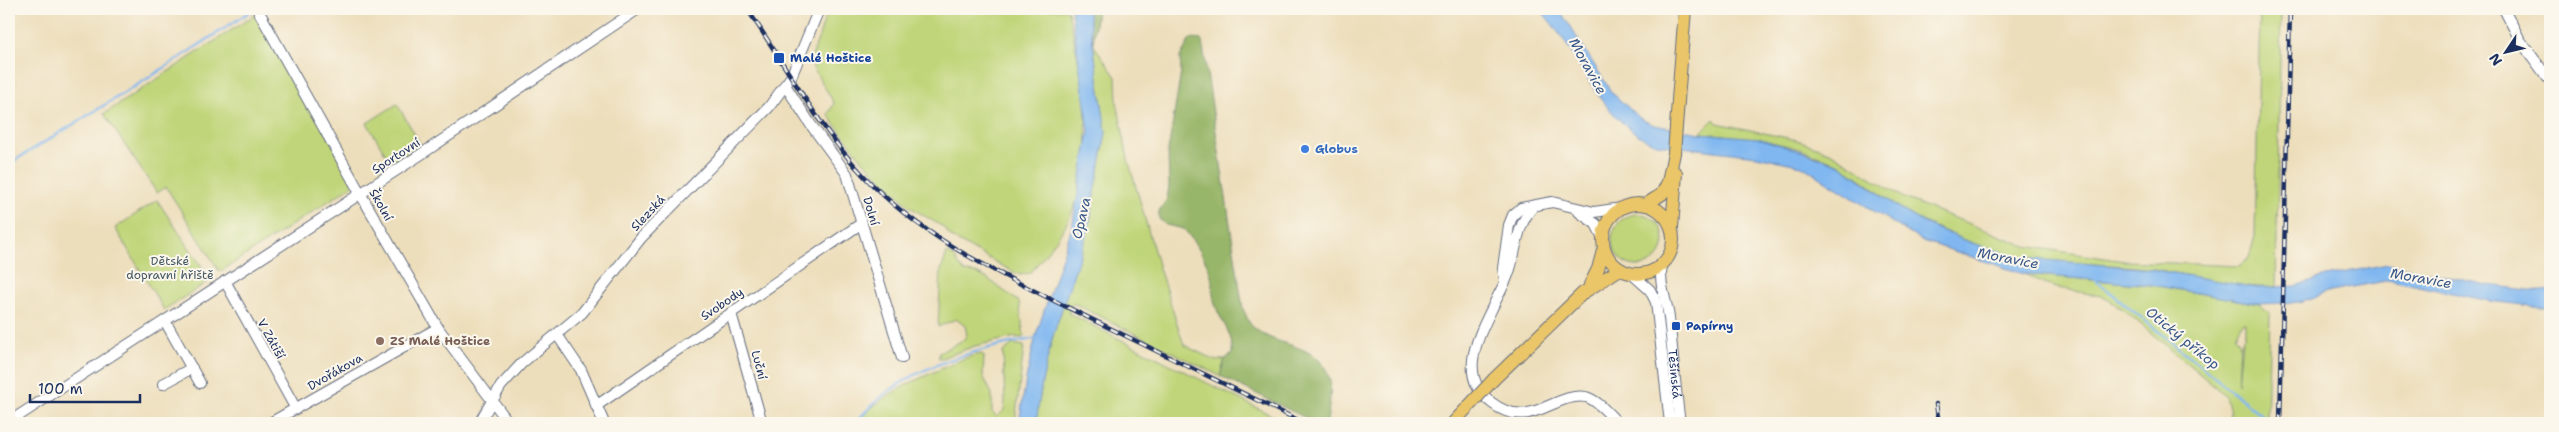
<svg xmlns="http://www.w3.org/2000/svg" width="2559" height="432" viewBox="0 0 2559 432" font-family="'Shantell Sans',sans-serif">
<rect width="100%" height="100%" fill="#fbf7ec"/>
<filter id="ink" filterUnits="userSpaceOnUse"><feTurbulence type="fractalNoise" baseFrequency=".02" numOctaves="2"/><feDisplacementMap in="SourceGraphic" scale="10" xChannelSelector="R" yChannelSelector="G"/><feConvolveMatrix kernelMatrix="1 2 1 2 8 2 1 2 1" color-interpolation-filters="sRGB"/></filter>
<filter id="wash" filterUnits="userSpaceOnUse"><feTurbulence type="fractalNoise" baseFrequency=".0096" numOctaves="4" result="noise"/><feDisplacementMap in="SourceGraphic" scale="20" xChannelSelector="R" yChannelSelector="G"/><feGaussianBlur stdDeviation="1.12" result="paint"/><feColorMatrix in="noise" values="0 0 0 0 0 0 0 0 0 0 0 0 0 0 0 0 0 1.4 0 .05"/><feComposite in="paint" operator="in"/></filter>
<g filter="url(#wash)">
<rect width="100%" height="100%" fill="#eddebb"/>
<path fill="#c0d579" stroke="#6e826c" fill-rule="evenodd" d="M828 9H1066L1068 11C1082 76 1101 154 1070 217 1060 237 1044 256 1030 273L1020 275 1006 268 951 237 943 227 910 207 863 161 828 115 834 103 810 63Z
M2260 9H2281L2276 287C2235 289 2193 275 2152 269 2110 263 2066 265 2024 258 1991 253 1958 237 1928 224 1895 210 1870 182 1839 165 1797 143 1747 137 1700 133L1714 119 1717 123 1797 140 1830 152 1904 198 2026 246 2124 261 2239 266 2249 258 2255 236Z
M259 12 355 184 220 272 166 187 157 193 104 114Z
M1093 44 1116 77 1117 102 1128 159 1159 268 1184 345 1216 361 1225 359 1220 376 1073 303 1068 313 1287 423H1036L1042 382 1052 339 1088 231 1106 132Z
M397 104 421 145 391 163 367 123Z
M157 200 211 280 164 310 115 228Z
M1612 240a26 26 0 1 1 52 0a26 26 0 1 1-52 0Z
M947 253 954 257 964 272 976 273 988 279 1019 302 1024 336 1022 338 1015 337 975 346 939 359V353L963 340 967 335 965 326 956 319 938 327 941 270Z
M2024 274 2152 285 2260 304 2270 314 2267 423H2229L2230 412 2226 396 2119 306 2101 296 2053 287ZM2242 322H2245V334L2242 340 2238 384 2240 343 2235 336Z
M1013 344 1024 346 1015 423H857C881 394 912 382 945 367 958 362 968 355 982 354L984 356 983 376 992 394V412L997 417 1004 410 1005 402 1003 352Z"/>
<path fill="#98b669" stroke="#5a7264" d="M1088 9H1097L1093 44Z
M1190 39 1202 40 1243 309C1246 314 1248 322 1252 326 1276 350 1321 340 1330 381 1332 393 1328 411 1327 423H1316L1220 376 1225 359 1232 354C1234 334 1222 324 1216 307 1212 298 1213 286 1211 276 1207 259 1195 243 1184 229L1166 225 1159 219V211L1167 199 1169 186 1168 151 1181 72 1180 57Z"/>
<path fill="#80b7f0" stroke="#4e73a7" d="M1071 9H1088L1106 132 1088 231 1052 339 1042 382 1036 423H1019L1026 379 1036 335 1072 227 1089 131Z
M1539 9H1559L1612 93 1641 119 1654 125 1700 133 1758 138 1816 156 1840 165 1902 210 1924 223 1972 243 2023 258 2151 269 2258 288 2295 286 2326 276 2388 264 2488 285 2543 292 2550 291V308L2489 301 2391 280 2331 291 2300 302 2260 304 2152 285 2024 274 1920 240 1802 166 1757 156 1656 144C1596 120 1581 52 1539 9Z"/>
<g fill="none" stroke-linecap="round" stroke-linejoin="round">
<path stroke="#80b7f0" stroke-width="2.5" d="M9 164 150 77 254 9
M2094 279 2271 423
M855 423C867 410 880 396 895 387 932 361 993 345 1038 338"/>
</g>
</g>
<g filter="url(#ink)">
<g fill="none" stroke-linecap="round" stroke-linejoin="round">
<defs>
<g id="minor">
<path d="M2504 9 2520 40 2550 81"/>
<path d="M259 12 360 193 438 328 509 423"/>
<path d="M785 85 811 125 847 174 902 358"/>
<path d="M1534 206C1517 223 1517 247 1510 269 1507 280 1501 290 1496 300 1481 332 1454 375 1492 403 1502 411 1515 415 1528 413 1546 410 1567 393 1586 397 1598 400 1609 415 1618 423"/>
<path d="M1579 212 1596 224 1603 238"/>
<path id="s1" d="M1662 265C1658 284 1667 300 1669 318 1673 353 1675 388 1680 423"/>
<path d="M1632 274 1650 290 1656 302 1670 423"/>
<path d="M1505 280 1503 268 1509 225 1513 215 1521 208 1552 202 1594 212 1622 208"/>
<path d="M225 281 296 409"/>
<path d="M731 313 762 423"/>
<path d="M165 321 200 383"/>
<path d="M558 336 581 370 604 423"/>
<path d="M163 384 192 368"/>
<path d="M596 406 862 223"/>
<path d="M9 422 420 155 638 9"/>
<path d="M270 423 438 328"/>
<path d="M479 423 501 386 522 363 582 313 641 238 769 107 791 77 819 9"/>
</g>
<path id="major" d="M1603 239a35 35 0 1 1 70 0a35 35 0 1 1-70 0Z
M1645 205 1662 194 1668 182 1674 153 1685 9
M1672 228 1676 173
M1590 285 1598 269 1604 247
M1494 379 1583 293 1620 269
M1453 423 1467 408"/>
</defs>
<use href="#minor" stroke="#646c7f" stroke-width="12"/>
<use href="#major" stroke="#646c7f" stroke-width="14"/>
<use href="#minor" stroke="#fff" stroke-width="10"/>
<use href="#major" stroke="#ebc669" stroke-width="12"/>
<defs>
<path id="rail" d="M747 9C786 65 817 126 864 176 924 241 1005 276 1083 315 1156 351 1230 387 1304 423
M1936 404 1939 423
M2280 423 2290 9"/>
</defs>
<use href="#rail" stroke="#1b2f5e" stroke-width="4.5"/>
<use href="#rail" stroke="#fbf7ec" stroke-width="2.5" stroke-dasharray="8" stroke-linecap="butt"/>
<defs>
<path id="major-bridge" d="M1467 408 1494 379"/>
</defs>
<use href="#major-bridge" stroke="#646c7f" stroke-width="14" stroke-linecap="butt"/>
<use href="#major-bridge" stroke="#ebc669" stroke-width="12"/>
</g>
</g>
<g fill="#1a4fb4" stroke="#fbf7ec" stroke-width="2">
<rect x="773" y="52" width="12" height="12" rx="2.5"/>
<rect x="1671" y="321" width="10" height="10" rx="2.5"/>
</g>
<circle fill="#3f7fe0" stroke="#fbf7ec" stroke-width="2" cx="1305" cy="149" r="5"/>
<circle fill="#8d6e63" stroke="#fbf7ec" stroke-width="2" cx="380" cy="341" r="5"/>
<g text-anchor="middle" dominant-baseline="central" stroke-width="4" stroke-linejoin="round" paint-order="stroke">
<g font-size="12" font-weight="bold" fill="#164399" stroke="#fbf7ec" text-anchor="start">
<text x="790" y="58">Malé Hoštice</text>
<text x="1686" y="326">Papírny</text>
</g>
<g font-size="12" font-weight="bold" fill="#366cbe" stroke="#fbf7ec" text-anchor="start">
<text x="1315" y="149">Globus</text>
</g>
<g font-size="12" fill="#1b2f5e" stroke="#fbf7ec">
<text transform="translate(396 156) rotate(-33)">Sportovní</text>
<text transform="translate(381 205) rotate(60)">Školní</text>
<text transform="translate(871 211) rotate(73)">Dolní</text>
<text transform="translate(648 213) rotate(-47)">Slezská</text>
<text transform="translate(722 304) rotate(-34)">Svobody</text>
<text transform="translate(271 339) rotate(61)">V Zátiší</text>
<text transform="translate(759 365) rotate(75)">Luční</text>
<text transform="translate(335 372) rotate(-30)">Dvořákova</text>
<text stroke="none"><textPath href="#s1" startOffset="110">Těšínská</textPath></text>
</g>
<g font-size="12" fill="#445865" stroke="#fbf7ec">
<text x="170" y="261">Dětské<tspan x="170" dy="14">dopravní hřiště</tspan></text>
</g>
<g font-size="12" font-weight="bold" fill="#785e54" stroke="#fbf7ec" text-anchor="start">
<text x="390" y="341">ZS Malé Hoštice</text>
</g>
<g font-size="14" font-style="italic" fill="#39588a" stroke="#fbf7ec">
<text transform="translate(1588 66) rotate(61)">Moravice</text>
<text transform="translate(1081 218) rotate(-77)">Opava</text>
<text transform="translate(2008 258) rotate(11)">Moravice</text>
<text transform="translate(2421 278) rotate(10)">Moravice</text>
<text transform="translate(2183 338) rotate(39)">Otický příkop</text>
</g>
</g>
<rect width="2559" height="432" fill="none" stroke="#fbf7ec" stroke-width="30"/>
<g transform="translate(2506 52) rotate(235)" stroke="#fbf7ec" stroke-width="4" paint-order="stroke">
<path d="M0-4L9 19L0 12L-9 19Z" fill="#1b2f5e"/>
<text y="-8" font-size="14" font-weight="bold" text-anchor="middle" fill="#1b2f5e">N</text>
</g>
<path d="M30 394v8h110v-8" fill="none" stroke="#1b2f5e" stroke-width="2.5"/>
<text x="38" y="394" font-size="15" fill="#1b2f5e" stroke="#fbf7ec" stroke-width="4" paint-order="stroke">100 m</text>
</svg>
